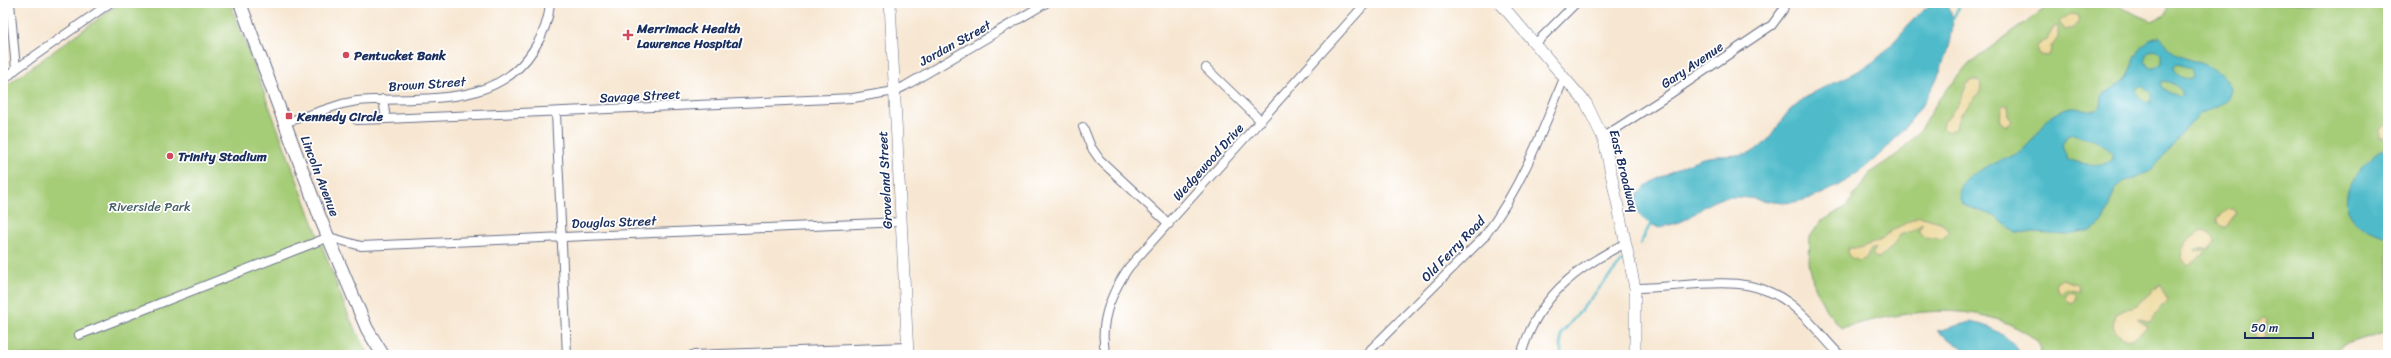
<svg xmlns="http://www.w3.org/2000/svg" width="2391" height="358" viewBox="0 0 2391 358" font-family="Sriracha,sans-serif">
<rect width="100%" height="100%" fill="#fff"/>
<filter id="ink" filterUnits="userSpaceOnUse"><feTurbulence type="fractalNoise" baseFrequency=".025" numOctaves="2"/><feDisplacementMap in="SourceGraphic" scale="8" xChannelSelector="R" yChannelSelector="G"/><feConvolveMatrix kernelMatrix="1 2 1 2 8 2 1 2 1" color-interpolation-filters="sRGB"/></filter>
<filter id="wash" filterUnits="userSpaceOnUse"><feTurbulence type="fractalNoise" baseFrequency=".012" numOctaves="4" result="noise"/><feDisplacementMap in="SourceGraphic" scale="16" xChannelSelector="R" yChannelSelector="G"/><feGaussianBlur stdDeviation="0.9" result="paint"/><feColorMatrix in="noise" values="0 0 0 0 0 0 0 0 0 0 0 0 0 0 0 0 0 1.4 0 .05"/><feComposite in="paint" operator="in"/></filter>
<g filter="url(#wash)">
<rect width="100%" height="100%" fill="#f7e7d2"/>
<path fill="#a5cc77" stroke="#607e6a" d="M120 3H230L349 317 369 355H3V88Z
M2058 3H2111L2152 21 2164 15 2170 3H2388V331L2343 345 2331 355H2041C2041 340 2031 336 2019 329 1965 299 1898 313 1841 328L1826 310 1814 287 1809 262 1810 237 1820 222 1846 207 1871 172 1899 153 1920 130 1939 99 1969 63 2047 7Z"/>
<path fill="#eeda9e" stroke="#84847e" d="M2070 14 2077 15 2079 21 2073 28 2065 30 2059 22Z
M2058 26V37L2051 46 2050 54 2047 56 2040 55 2037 51V46L2047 39 2054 27Z
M1973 80H1977L1981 84 1980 92 1961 114 1955 129 1947 132 1943 128 1944 122 1959 103 1967 84Z
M2003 106H2008L2009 115 2013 120 2006 126 2000 122 2001 108Z
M2388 123V137L2379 138V130Z
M2229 209H2233L2236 214 2227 227H2223L2217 222V218Z
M1919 216 1940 222 1949 230V233L1942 239 1924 237 1919 232 1922 223 1912 231 1900 235 1891 248 1879 259 1872 255 1876 248 1870 250 1866 258 1860 261 1851 258 1847 253 1848 248H1860L1883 239 1891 231Z
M2203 230 2210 233 2215 241 2208 250 2201 248 2195 250 2196 252 2202 250 2205 253 2188 266 2181 257C2182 244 2192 234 2203 230Z
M2062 279 2078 284 2080 291 2068 288 2060 294 2055 284Z
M2160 284 2168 300 2150 322 2138 318 2147 326C2135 341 2123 347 2113 326L2115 314 2137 305Z
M2065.5 297a5.5 5.5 0 1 1 11 0a5.5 5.5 0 1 1-11 0Z
M2263 318 2267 320 2265 337 2260 340 2255 334 2259 327 2257 322Z"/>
<path fill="#4fbbca" stroke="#357594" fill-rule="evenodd" d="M1934 3H1946C1959 21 1950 44 1943 63 1924 120 1854 193 1794 202 1769 206 1744 192 1719 199 1707 203 1698 212 1688 218 1679 223 1669 225 1659 228 1646 222 1629 212 1638 195 1643 183 1690 162 1703 158 1720 154 1738 158 1754 151 1772 142 1778 121 1792 108 1814 87 1848 80 1873 62 1896 45 1909 17 1934 3Z
M2160 37C2166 42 2170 51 2178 55 2199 65 2216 63 2230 86L2231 90 2227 101 2198 115 2152 169 2141 176 2123 182 2115 190 2103 221 2090 231 2067 235 2016 232 1994 216 1963 205C1944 175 2006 162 2021 151 2038 138 2044 117 2064 109 2077 103 2085 112 2097 110L2100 107 2101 96C2108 90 2119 87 2124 80 2135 65 2137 39 2160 37ZM2155 50 2161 53V63L2154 68H2149L2145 61 2148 53ZM2177 64 2191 68 2193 75 2192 78C2183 80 2176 76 2174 67ZM2160 82C2170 80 2180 85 2183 95L2180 97 2162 88ZM2142 86 2150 93 2151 102H2147C2141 99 2135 95 2137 88ZM2073 134 2097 141 2112 153V160C2103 168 2077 164 2067 158L2062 145 2067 136Z
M2388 146V237C2380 234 2369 232 2362 227 2325 202 2362 160 2388 146Z
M1970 322C1989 325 2008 335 2019 351L2013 355H1973L1937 331Z"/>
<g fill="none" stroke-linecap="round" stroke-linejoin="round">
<path stroke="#4fbbca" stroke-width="2.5" d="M1951 22 1961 3
M1640 244 1652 221
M1561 355V334L1622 261"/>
</g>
</g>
<g filter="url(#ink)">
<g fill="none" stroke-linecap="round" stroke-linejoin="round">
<defs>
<path id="street" d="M10 3 16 69
M1535 44 1576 3
M1206 68 1261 121
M3 81 16 69 110 3
M383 99 386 119 853 98 895 91 905 86 1046 3
M556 113 567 355
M357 120 386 119
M284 123 342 104 357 101C419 96 496 110 534 49 543 35 549 19 550 3
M1083 127 1091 147 1100 160 1169 224
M1603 137 1664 98 1772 25 1783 10 1785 3
M1635 288C1686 289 1744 269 1789 303 1808 317 1823 338 1840 355
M79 335 329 237 361 246 901 222
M692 355 907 347
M1106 355C1098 324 1111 293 1129 267L1366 3
M1365 355 1484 237C1520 189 1542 133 1564 78
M1521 355C1538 297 1574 269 1626 243"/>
<path id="secondary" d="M890 3 908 355
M1500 3 1586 103 1604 140 1635 288V355"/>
<path id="primary" d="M240 3 321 220 367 329 383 355"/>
</defs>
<use href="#street" stroke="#686f87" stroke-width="10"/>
<use href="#secondary" stroke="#686f87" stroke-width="12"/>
<use href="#primary" stroke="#686f87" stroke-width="14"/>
<use href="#street" stroke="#fff" stroke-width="8"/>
<use href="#secondary" stroke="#fff" stroke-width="11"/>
<use href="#primary" stroke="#fff" stroke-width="12"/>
</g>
</g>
<g fill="#d1495b" stroke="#fff" stroke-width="1.5">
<path d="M626 29h4v4h4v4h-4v4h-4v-4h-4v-4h4z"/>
<circle cx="346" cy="55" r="4"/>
<rect x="285" y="112" width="8" height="8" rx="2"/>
<circle cx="170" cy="156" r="4"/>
</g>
<g text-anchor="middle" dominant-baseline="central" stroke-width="3.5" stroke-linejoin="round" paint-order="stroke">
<g font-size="13" font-weight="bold" fill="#1b2f5e" stroke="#fff" text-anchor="start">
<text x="637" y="28">Merrimack Health<tspan x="637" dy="15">Lawrence Hospital</tspan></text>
<text x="354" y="55">Pentucket Bank</text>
<text x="297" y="116">Kennedy Circle</text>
<text x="178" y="156">Trinity Stadium</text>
</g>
<g font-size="13" fill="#1b2f5e" stroke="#fff">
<text transform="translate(955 43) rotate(-29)">Jordan Street</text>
<text transform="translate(1692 65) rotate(-34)">Gary Avenue</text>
<text transform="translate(427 84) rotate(-4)">Brown Street</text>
<text transform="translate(640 96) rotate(-3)">Savage Street</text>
<text transform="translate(1208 162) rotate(-48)">Wedgewood Drive</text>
<text transform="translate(1624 171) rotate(76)">East Broadway</text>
<text transform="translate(320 176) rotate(69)">Lincoln Avenue</text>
<text transform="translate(885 180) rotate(-93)">Groveland Street</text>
<text transform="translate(614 222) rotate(-2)">Douglas Street</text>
<text transform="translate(1453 249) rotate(-46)">Old Ferry Road</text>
</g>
<g font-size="13" fill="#445e66" stroke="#fff">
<text x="150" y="206">Riverside Park</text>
</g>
</g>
<rect width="2391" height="358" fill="none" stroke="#fff" stroke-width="16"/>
<path d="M2245 332v6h68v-6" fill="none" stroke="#1b2f5e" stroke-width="2"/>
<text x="2251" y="332" font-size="12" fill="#1b2f5e" stroke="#ffffff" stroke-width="3" paint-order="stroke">50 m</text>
</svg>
